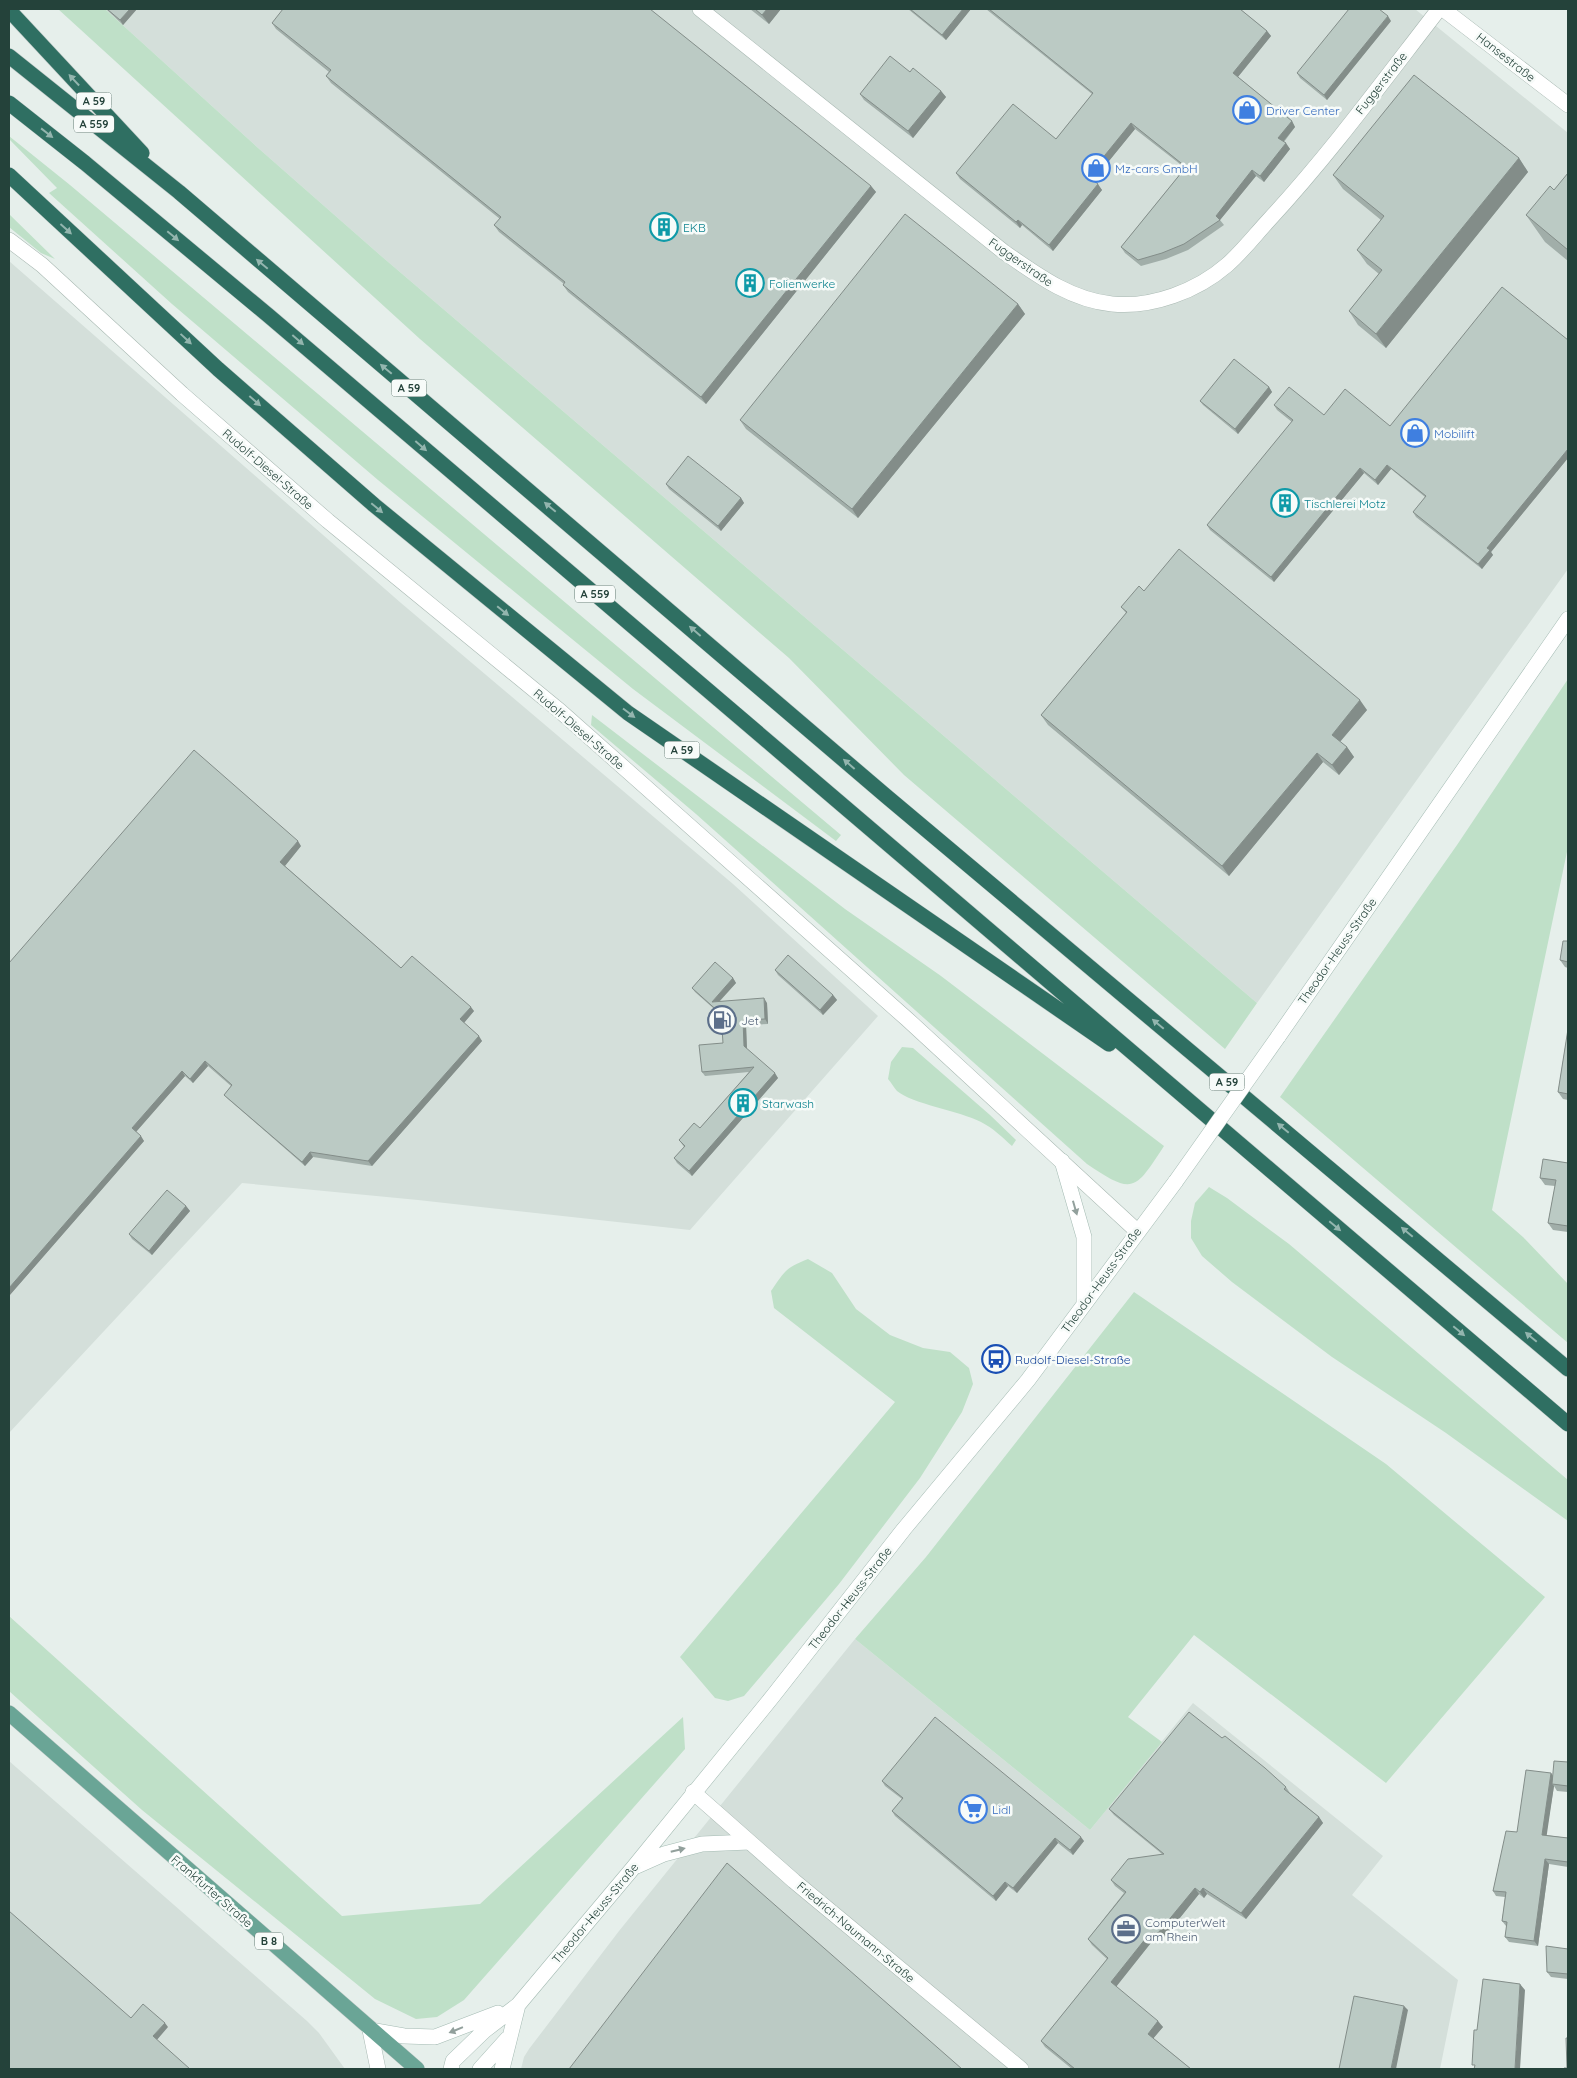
<svg xmlns="http://www.w3.org/2000/svg" width="1577" height="2078" viewBox="0 0 1577 2078" font-family="Quicksand,sans-serif">
<rect width="100%" height="100%" fill="#e6efeb"/>
<path fill="#d4dfda" d="M105 9H1415L1568 133V569L1257 1003 380 255 257 147Z
M9 261 401 603 733 884 878 1016 690 1230 418 1200 242 1183 9 1433Z
M855 1639 1090 1830 1193 1703 1383 1856 1352 1895 1458 1980 1440 2069H521L524 2057 529 2049 619 1931Z
M9 1761 307 2021 319 2033 345 2069H9Z"/>
<path fill="#bfe0c8" d="M58 9H105L257 147 380 255 1257 1003 1225 1049 904 775 789 658 420 339Z
M9 136 70 185 841 835 836 841 633 689 378 480 172 304 49 193 57 188 9 139Z
M9 214 55 259 41 253 9 227Z
M1568 679V847L1492 1210 1523 1237 1568 1284V1343L1280 1097 1457 845Z
M592 715 845 909 941 976 1164 1146C1135 1190 1134 1196 1087 1164L696 814 591 725Z
M902 1047 913 1048 990 1115 1016 1140 1012 1146C1002 1137 993 1128 981 1122 960 1111 912 1104 897 1091 894 1088 891 1082 888 1079L891 1062Z
M1209 1187 1227 1198 1289 1244 1568 1480V1521L1446 1433 1332 1357 1232 1282 1202 1256 1191 1238V1221L1195 1203Z
M808 1259 832 1273 856 1309 890 1335 923 1348 950 1352 969 1368 973 1384 962 1412 920 1478 839 1584 744 1696 728 1701 715 1698 680 1657 895 1402 774 1308 771 1291C785 1271 785 1268 808 1259Z
M1134 1292 1386 1464 1545 1597 1386 1783 1194 1635 1128 1717 1162 1742 1090 1830 855 1639 926 1557Z
M9 1616 342 1916 480 1904 683 1717 685 1749 464 2000 437 2017 416 2019 375 1999 142 1810 9 1691Z"/>
<g fill="none" stroke-linecap="round" stroke-linejoin="round">
<defs>
<path id="minor" d="M700 9 1004 252C1037 275 1071 300 1112 304 1152 308 1197 291 1227 265 1242 252 1255 235 1268 221 1330 154 1384 80 1439 9
M1443 9 1568 105
M9 240 42 265 182 394 328 521 560 711 907 1019 1137 1231
M693 1792 794 1881 1021 2069"/>
<path id="tertiary" d="M370 2030 378 2069"/>
<path id="secondary" d="M1278 1037 1568 619
M1062 1161 1084 1237V1303
M637 1866 664 1854 702 1844 749 1842
M370 2030 404 2036 435 2037 498 2013
M451 2069 453 2061 484 2031 518 2005 633 1868 773 1696 904 1529 1028 1380 1176 1181
M480 2069 507 2039
M502 2069 518 2005"/>
<path id="primary" d="M9 1713 417 2069"/>
<path id="motorway" d="M9 10 142 153
M9 56 179 192 886 796 1568 1369
M9 103 85 163 269 316 1568 1424
M9 175 218 369 374 505 628 713 1109 1044"/>
</defs>
<use href="#minor" stroke="#a8b8b2" stroke-width="16"/>
<use href="#tertiary" stroke="#a8b8b2" stroke-width="16"/>
<use href="#secondary" stroke="#a4bbb3" stroke-width="16"/>
<use href="#primary" stroke="#c2cac8" stroke-width="16"/>
<use href="#motorway" stroke="#c2cac8" stroke-width="16"/>
<use href="#minor" stroke="#fff" stroke-width="15"/>
<use href="#tertiary" stroke="#fff" stroke-width="15"/>
<use href="#secondary" stroke="#fff" stroke-width="15"/>
<use href="#primary" stroke="#6aa596" stroke-width="15"/>
<use href="#motorway" stroke="#2f6f62" stroke-width="15"/>
<defs>
<path id="secondary-bridge" d="M1176 1181 1278 1037"/>
</defs>
<use href="#secondary-bridge" stroke="#a4bbb3" stroke-width="16" stroke-linecap="butt"/>
<use href="#secondary-bridge" stroke="#fff" stroke-width="15"/>
</g>
<path fill="#a1aea9" d="M106 9H137L123 25Z
M750 9H781L769 24Z
M908 9H971L946 40Z
M986 9H1240L1267 31 1271 36 1238 77 1292 121 1295 127 1284 142 1290 149 1264 182 1256 176 1220 220 1224 225 1188 250 1166 259 1141 266 1125 253 1121 247 1185 168 1135 129 1093 180 1102 190 1053 251 1022 225 1020 228 960 179 956 173 1056 139 1092 94Z
M1391 21 1327 100 1300 78 1297 73Z
M272 23 871 186 876 192 706 404 568 292 563 285 564 284 499 232 494 225 500 219 331 83 326 76 329 72 276 29Z
M910 72 941 91 946 97 913 138 864 100 860 94Z
M1519 158 1528 172 1386 348 1358 325 1349 311 1379 274 1367 264 1357 250 1381 220 1343 189 1333 175Z
M1568 173V261L1545 242 1526 215 1554 190Z
M1018 304 1025 314 858 518 746 429 740 420Z
M1568 340V458L1491 552 1493 555 1482 569 1416 517 1413 512 1425 497 1391 469 1378 485 1364 473 1274 582 1210 530 1207 525 1292 422 1277 410 1274 405 1324 415 1390 426Z
M1269 387 1272 392 1238 434 1203 405 1200 401Z
M666 484 741 498 744 503 721 531 669 489Z
M1144 591 1367 710 1340 742 1347 747 1354 757 1339 775 1323 762 1229 876 1048 725 1041 715 1126 613 1121 607Z
M301 846 285 866 401 968 474 1011 464 1023 482 1041 372 1166 313 1157 305 1166 228 1099 224 1095 231 1086 208 1066 193 1083 185 1076 136 1132 144 1141 9 1296V963Z
M1568 941V968L1565 967 1560 960Z
M775 970 833 995 837 1000 823 1015 778 975Z
M733 978 736 983 720 1001 767 1003 768 1024 746 1025 747 1049 778 1078 692 1176 677 1163 674 1158 684 1147 679 1140 700 1128 749 1072 705 1076 702 1072 723 1043 722 1016 695 992 692 988Z
M1568 1029V1100L1563 1099 1558 1092Z
M1568 1163V1232L1553 1230 1548 1223 1555 1186 1545 1185 1540 1178Z
M186 1206 190 1211 152 1255 132 1239 129 1234Z
M1222 1738 1286 1787 1290 1793 1319 1817 1323 1823 1246 1919 1207 1894 1204 1898 1199 1894 1163 1939H1154L1116 1987 1163 2027 1153 2038 1191 2069H1072L1045 2047 1041 2041 1107 1959 1092 1945 1088 1939 1124 1893 1115 1886 1111 1880 1162 1854 1114 1815 1109 1809Z
M1568 1762V1792L1557 1791 1554 1786 1546 1835 1568 1838V1867L1549 1864 1538 1946 1509 1942 1505 1937 1507 1926H1506L1502 1921 1505 1897 1496 1896 1493 1891 1517 1832 1551 1773 1553 1776Z
M882 1781 1084 1841 1073 1855 1058 1843 1017 1893 1008 1886 996 1901 895 1816 892 1811 902 1799 885 1786Z
M1568 1949V1979L1551 1977 1547 1972Z"/>
<path fill="#838d89" d="M130 9H137L123 25 120 20Z
M767 9H781L769 24 762 15Z
M963 9H971L946 40 942 35Z
M1388 16 1391 21 1327 100 1324 95Z
M1267 31 1271 36 1237 78 1233 73Z
M941 91 946 97 913 138 908 131Z
M1292 121 1295 127 1282 143 1278 138Z
M1131 123 1135 129 1092 182 1088 176Z
M1286 143 1290 149 1264 182 1260 176Z
M1519 158 1528 172 1386 348 1376 334Z
M1252 170 1256 176 1220 220 1216 216Z
M1098 184 1102 190 1053 251 1049 245Z
M871 186 876 192 706 404 701 397Z
M1018 220 1022 225 1020 228 1016 222Z
M1018 304 1025 314 858 518 852 509Z
M1269 387 1272 392 1238 434 1235 429Z
M1568 449V458L1491 552 1493 555 1482 569 1478 564 1487 548Z
M1387 465 1391 469 1378 485 1375 480Z
M1360 468 1364 473 1274 582 1271 577Z
M741 498 744 503 721 531 718 526Z
M1360 700 1367 710 1338 744 1332 735Z
M1347 747 1354 757 1339 775 1332 765Z
M1317 753 1323 762 1229 876 1222 866Z
M298 841 301 846 284 867 280 862Z
M733 978 736 983 715 1006 712 1002Z
M833 995 837 1000 823 1015 820 1010Z
M764 998 767 1003 768 1024 765 1019Z
M471 1007 474 1011 463 1024 460 1019Z
M743 1020 746 1025 747 1050 744 1046Z
M479 1036 482 1041 372 1166 368 1161Z
M205 1061 208 1066 193 1083 190 1079Z
M182 1071 185 1076 135 1133 132 1128Z
M775 1073 778 1078 692 1176 689 1171Z
M141 1136 144 1141 9 1296V1288Z
M310 1152 313 1157 305 1166 302 1162Z
M186 1206 190 1211 152 1255 149 1251Z
M1551 1773 1555 1779 1552 1784 1554 1786 1546 1840 1542 1835Z
M1319 1817 1323 1823 1246 1919 1241 1913Z
M1081 1837 1084 1841 1073 1855 1070 1850Z
M1055 1838 1058 1843 1017 1893 1013 1888Z
M1545 1859 1549 1864 1538 1946 1534 1941Z
M1005 1882 1008 1886 996 1901 993 1896Z
M1195 1888 1199 1894 1163 1939 1158 1933Z
M1203 1888 1207 1894 1204 1898 1200 1892Z
M1150 1933 1154 1939 1115 1988 1111 1982Z
M1520 1984 1525 1990 1520 2069H1515Z
M1404 2006 1408 2010 1396 2069H1391Z
M1158 2021 1163 2027 1152 2040 1148 2034Z
M165 2023 168 2027 156 2041 153 2036Z"/>
<path fill="#bbcac4" stroke="#838d89" d="M107 9H130L120 20Z
M283 9H650L871 186 701 397 563 285 565 282 494 225 501 217 326 76 331 70 272 23Z
M755 9H767L762 15Z
M910 9H963L942 35Z
M989 9H1240L1267 31 1233 73 1292 121 1278 138 1286 143 1260 176 1252 170 1216 216 1220 220 1184 244 1162 253 1138 260 1121 247 1186 167 1131 123 1088 176 1098 184 1049 245 1018 220 1016 222 956 173 1013 104 1056 139 1093 93Z
M1349 9H1379L1388 16 1324 95 1297 73Z
M890 56 910 72 913 68 941 91 908 131 860 94Z
M1414 75 1519 158 1376 334 1349 311 1382 270 1357 250 1384 216 1333 175Z
M1568 173V250L1526 215 1550 186 1554 190Z
M905 214 1018 304 852 509 740 420Z
M1502 287 1568 340V449L1487 548 1490 550 1478 564 1413 512 1426 496 1387 465 1375 480 1360 468 1271 577 1207 525 1293 420 1274 405 1289 387 1324 415 1345 389 1390 426Z
M1234 359 1269 387 1235 429 1200 401Z
M688 456 741 498 718 526 666 484Z
M1179 549 1360 700 1332 735 1347 747 1332 765 1317 753 1222 866 1041 715 1127 612 1121 607 1139 586 1144 591Z
M194 750 298 841 280 862 401 968 412 956 471 1007 460 1019 479 1036 368 1161 310 1152 302 1162 224 1095 232 1085 205 1061 190 1079 182 1071 132 1128 141 1136 9 1288V963Z
M1563 941H1568V962L1560 960Z
M788 955 833 995 820 1010 775 970Z
M715 962 733 978 712 1002 764 998 765 1019 743 1020 744 1046 775 1073 689 1171 674 1158 685 1146 679 1140 694 1123 700 1128 754 1067 702 1072 699 1045 723 1043 721 1014 692 988Z
M1568 1029V1094L1558 1092Z
M1543 1159 1568 1163V1226L1548 1223 1556 1180 1540 1178Z
M167 1190 186 1206 149 1251 129 1234Z
M1189 1712 1222 1738 1225 1736 1265 1768 1286 1787 1284 1789 1319 1817 1241 1913 1203 1888 1200 1892 1195 1888 1158 1933H1150L1111 1982 1158 2021 1148 2034 1191 2069H1075L1041 2041 1108 1958 1088 1939 1126 1892 1111 1880 1128 1859 1164 1854 1109 1809Z
M935 1717 1081 1837 1070 1850 1055 1838 1013 1888 1005 1882 993 1896 892 1811 903 1798 882 1781Z
M1554 1761 1568 1762V1786L1552 1784Z
M1526 1770 1551 1773 1542 1835 1568 1838V1862L1545 1859 1534 1941 1505 1937 1507 1922 1502 1921 1506 1892 1493 1891 1506 1831 1517 1832Z
M727 1863 962 2069H569Z
M9 1911 131 2018 143 2004 165 2023 153 2036 190 2069H9Z
M1546 1946 1568 1949V1974L1547 1972Z
M1483 1979 1520 1984 1515 2069H1474L1475 2065H1472L1474 2030H1477Z
M1354 1996 1404 2006 1391 2069H1339Z
M1566 2038H1568V2069H1564V2068H1567Z"/>
<defs><path id="oneway-solid" d="M-6-.8H1V-3.2L6.5 0L1 3.2V.8H-6Z" transform="scale(1.25)"/></defs>
<g fill="#93b5ae">
<use href="#oneway-solid" transform="translate(74 80) rotate(-133)"/>
<use href="#oneway-solid" transform="translate(47 133) rotate(38)"/>
<use href="#oneway-solid" transform="translate(66 229) rotate(42)"/>
<use href="#oneway-solid" transform="translate(173 236) rotate(40)"/>
<use href="#oneway-solid" transform="translate(262 264) rotate(-140)"/>
<use href="#oneway-solid" transform="translate(186 339) rotate(43)"/>
<use href="#oneway-solid" transform="translate(298 340) rotate(41)"/>
<use href="#oneway-solid" transform="translate(386 369) rotate(-140)"/>
<use href="#oneway-solid" transform="translate(255 401) rotate(41)"/>
<use href="#oneway-solid" transform="translate(421 446) rotate(41)"/>
<use href="#oneway-solid" transform="translate(550 507) rotate(-140)"/>
<use href="#oneway-solid" transform="translate(377 508) rotate(40)"/>
<use href="#oneway-solid" transform="translate(503 611) rotate(39)"/>
<use href="#oneway-solid" transform="translate(695 631) rotate(-139)"/>
<use href="#oneway-solid" transform="translate(629 713) rotate(37)"/>
<use href="#oneway-solid" transform="translate(849 764) rotate(-139)"/>
<use href="#oneway-solid" transform="translate(1158 1024) rotate(-140)"/>
<use href="#oneway-solid" transform="translate(1283 1128) rotate(-140)"/>
<use href="#oneway-solid" transform="translate(1335 1226) rotate(40)"/>
<use href="#oneway-solid" transform="translate(1407 1232) rotate(-140)"/>
<use href="#oneway-solid" transform="translate(1459 1331) rotate(40)"/>
<use href="#oneway-solid" transform="translate(1531 1337) rotate(-140)"/>
</g>
<g fill="#92a09c">
<use href="#oneway-solid" transform="translate(1075 1208) rotate(74)"/>
<use href="#oneway-solid" transform="translate(678 1850) rotate(-14)"/>
<use href="#oneway-solid" transform="translate(456 2030) rotate(158)"/>
</g>
<defs>
<symbol id="shop-ring" viewBox="-11 -11 22 22"><circle r="9.5" fill="#f7fbf9" stroke="#3f7fe0" stroke-width="1.5"/><path d="M-5-2.5h2.3a2.7 3.5 0 0 1 5.4 0H5L5.5 6h-11ZM-1.5-2.5h3a1.5 2.3 0 0 0-3 0Z" fill="#3f7fe0"/></symbol>
<symbol id="building-ring" viewBox="-11 -11 22 22"><circle r="9.5" fill="#f7fbf9" stroke="#0f9aa8" stroke-width="1.5"/><path d="M-4-6H4V6H1V3H-1V6H-4ZM-2.5-4.3h1.7v1.8h-1.7ZM.8-4.3h1.7v1.8H.8ZM-2.5-1h1.7V.8h-1.7ZM.8-1h1.7V.8H.8Z" fill="#0f9aa8"/></symbol>
<symbol id="fuel-ring" viewBox="-11 -11 22 22"><circle r="9.5" fill="#f7fbf9" stroke="#5c6f8a" stroke-width="1.5"/><path d="M-5.5-6h7V0h2V4h1.3V-2.5L3-4.5l.8-.8L6-3V5H2.5V1h-1V6h-7ZM-4.2-4.7v3.2H.2V-4.7Z" fill="#5c6f8a"/></symbol>
<symbol id="bus-ring" viewBox="-11 -11 22 22"><circle r="9.5" fill="#f7fbf9" stroke="#1a4fb4" stroke-width="1.5"/><path d="M-5-6H5V4H4V6H2V4H-2V6H-4V4H-5ZM-3.5-4V0h7V-4ZM-3.5 1.2v1.5H-2V1.2ZM2 1.2v1.5H3.5V1.2Z" fill="#1a4fb4"/></symbol>
<symbol id="supermarket-ring" viewBox="-11 -11 22 22"><circle r="9.5" fill="#f7fbf9" stroke="#3f7fe0" stroke-width="1.5"/><path d="M-6-5.5h2.5l.6 2H6L4.5 2H-2.5L-4.4-4H-6ZM-1.5 3.2a1.3 1.3 0 1 0 .1 0ZM3 3.2a1.3 1.3 0 1 0 .1 0Z" fill="#3f7fe0"/></symbol>
<symbol id="office-ring" viewBox="-11 -11 22 22"><circle r="9.5" fill="#f7fbf9" stroke="#5c6f8a" stroke-width="1.5"/><path d="M-6-3h4V-5.5h4V-3h4V5H-6ZM-1-4.5V-3h2v-1.5ZM-6 0V1H6V0Z" fill="#5c6f8a"/></symbol>
</defs>
<g fill-rule="evenodd">
<use href="#shop-ring" x="1231" y="94" width="32" height="32"/>
<use href="#shop-ring" x="1080" y="152" width="32" height="32"/>
<use href="#building-ring" x="648" y="211" width="32" height="32"/>
<use href="#building-ring" x="734" y="267" width="32" height="32"/>
<use href="#shop-ring" x="1399" y="417" width="32" height="32"/>
<use href="#building-ring" x="1269" y="487" width="32" height="32"/>
<use href="#fuel-ring" x="706" y="1004" width="32" height="32"/>
<use href="#building-ring" x="727" y="1087" width="32" height="32"/>
<use href="#bus-ring" x="980" y="1343" width="32" height="32"/>
<use href="#supermarket-ring" x="957" y="1793" width="32" height="32"/>
<use href="#office-ring" x="1110" y="1913" width="32" height="32"/>
</g>
<g text-anchor="middle" dominant-baseline="central" stroke-width="5" stroke-linejoin="round" paint-order="stroke">
<g fill="#f7fbf9" stroke="#637a73" stroke-width="1">
<rect x="76.5" y="92.5" width="35" height="17" rx="4"/>
<rect x="74" y="115.5" width="40" height="17" rx="4"/>
<rect x="391.5" y="379.5" width="35" height="17" rx="4"/>
<rect x="575" y="585.5" width="40" height="17" rx="4"/>
<rect x="664.5" y="741.5" width="35" height="17" rx="4"/>
<rect x="1209.5" y="1073.5" width="35" height="17" rx="4"/>
<rect x="255" y="1932.5" width="28" height="17" rx="4"/>
</g>
<g font-size="11" font-weight="bold" fill="#24423a">
<text x="94" y="101">A 59</text>
<text x="94" y="124">A 559</text>
<text x="409" y="388">A 59</text>
<text x="595" y="594">A 559</text>
<text x="682" y="750">A 59</text>
<text x="1227" y="1082">A 59</text>
<text x="269" y="1941">B 8</text>
</g>
<g font-size="12" fill="#24423a" stroke="#f7fbf9">
<text transform="translate(1506 57) rotate(38)">Hansestraße</text>
<text transform="translate(1381 83) rotate(-52)">Fuggerstraße</text>
<text transform="translate(1021 262) rotate(35)">Fuggerstraße</text>
<text transform="translate(268 469) rotate(41)">Rudolf-Diesel-Straße</text>
<text transform="translate(579 729) rotate(41)">Rudolf-Diesel-Straße</text>
<text transform="translate(1337 951) rotate(-55)">Theodor-Heuss-Straße</text>
<text transform="translate(1101 1280) rotate(-54)">Theodor-Heuss-Straße</text>
<text transform="translate(850 1598) rotate(-52)">Theodor-Heuss-Straße</text>
<text transform="translate(212 1891) rotate(41)">Frankfurter Straße</text>
<text transform="translate(595 1913) rotate(-50)">Theodor-Heuss-Straße</text>
<text transform="translate(856 1932) rotate(40)">Friedrich-Naumann-Straße</text>
</g>
<g font-size="12" fill="#366cbe" stroke="#f7fbf9" text-anchor="start">
<text x="1266" y="110">Driver Center</text>
<text x="1115" y="168">Mz-cars GmbH</text>
<text x="1434" y="433">Mobilift</text>
<text x="992" y="1809">Lidl</text>
</g>
<g font-size="12" fill="#0d838f" stroke="#f7fbf9" text-anchor="start">
<text x="683" y="227">EKB</text>
<text x="769" y="283">Folienwerke</text>
<text x="1304" y="503">Tischlerei Motz</text>
<text x="762" y="1103">Starwash</text>
</g>
<g font-size="12" fill="#4e5e75" stroke="#f7fbf9" text-anchor="start">
<text x="741" y="1020">Jet</text>
<text x="1145" y="1922">ComputerWelt<tspan x="1145" dy="14">am Rhein</tspan></text>
</g>
<g font-size="12" fill="#164399" stroke="#f7fbf9" text-anchor="start">
<text x="1015" y="1359">Rudolf-Diesel-Straße</text>
</g>
</g>
<rect width="1577" height="2078" fill="none" stroke="#24423a" stroke-width="20"/>
</svg>
